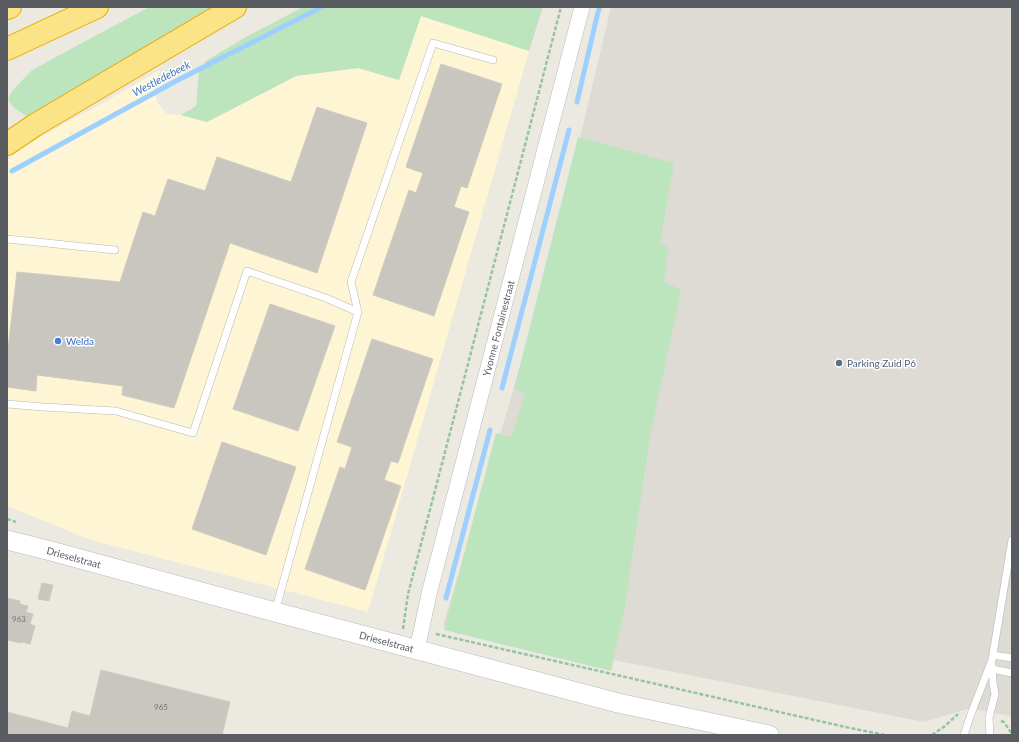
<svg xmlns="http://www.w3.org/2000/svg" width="1019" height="742" viewBox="0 0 1019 742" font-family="Lato,sans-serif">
<rect width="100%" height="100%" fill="#eceae0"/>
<path fill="#fdf5d3" d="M421 16 529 51 368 612 91 540 7 506V160L22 148 63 124 103 103 160 70 154 88 158 104 167 114 181 115 207 122 296 76 358 68 399 80Z"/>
<path fill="#dddbd4" d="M611 7H1012V719L1009 716 971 708 924 722 443 626 548 273Z"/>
<path fill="#bce4bd" d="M149 7H217L27 116C16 110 14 109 8 99L12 91 32 70Z
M303 7H543L529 51 421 16 399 80 358 68 296 76 207 122 181 115 196 106 199 70 206 61 244 38Z
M578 137 674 163 660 243 668 248 664 282 681 290 650 436 625 606 611 671 444 630 496 433 512 437 525 392 514 389Z"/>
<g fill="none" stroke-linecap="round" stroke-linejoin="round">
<path stroke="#9ed0fe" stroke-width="5" d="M577 102 598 12 600 7
M12 171 176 81 322 7
M502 388 569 130
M446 598 490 430"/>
</g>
<path fill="#c8c6bf" stroke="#d0cbbe" d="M441 64 502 84 467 188 461 186 454 207 469 212 434 316 373 295 409 190 416 193 423 173 406 167Z
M317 107 367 123 317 273 230 243 174 408 122 395 123 386 37 375 36 391 7 387V357L17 272 120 282 143 212 155 216 168 179 205 191 217 157 291 182Z
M270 304 335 326 298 431 233 409Z
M372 339 433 359 398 463 391 461 384 480 401 486 365 590 305 569 340 467 345 469 352 447 337 442Z
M222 442 296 467 266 555 192 529Z
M42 583 53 585 49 601 38 599Z
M7 598 20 601V604L28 606 26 612 33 614 30 624 35 626 30 644 22 642 21 643 7 640 8 630H7Z
M101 670 230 702 222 735H7V712L68 728 72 711 90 716Z"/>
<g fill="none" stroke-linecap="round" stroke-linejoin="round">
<defs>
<path id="service" d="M7 239 115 250
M7 404 43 407 116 411 193 433 247 271 326 298 358 312
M275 612 358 312 351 282 433 43 493 60
M993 655 1012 658
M992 669 1012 673
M964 735 971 714 992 660 1012 540
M990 735 989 718 995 694 993 683 992 665"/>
<g id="minor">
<path id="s1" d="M417 650 429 594 582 7"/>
</g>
<g id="tertiary">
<path id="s2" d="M7 540 51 551 275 612 618 703 769 735"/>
</g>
<path id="motorway" d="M7 8 10 7
M7 49 97 7
M7 144 35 125 235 7"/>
</defs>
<use href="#service" stroke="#b6b8bd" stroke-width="8"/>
<use href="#minor" stroke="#b6b8bd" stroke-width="16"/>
<use href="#tertiary" stroke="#b6b8bd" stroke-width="20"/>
<use href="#motorway" stroke="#e9ab03" stroke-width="24"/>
<path stroke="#95c4a5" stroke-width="2.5" stroke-dasharray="4 2" stroke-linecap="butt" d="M7 519 16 522
M403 629 408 594 561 7
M436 634 850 728 885 735
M1001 721 1004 722 1012 734
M932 735 945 726 958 714"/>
<use href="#service" stroke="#fff" stroke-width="7"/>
<use href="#minor" stroke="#fff" stroke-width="15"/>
<use href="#tertiary" stroke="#fff" stroke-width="19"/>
<use href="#motorway" stroke="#fbe387" stroke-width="22"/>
</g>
<circle fill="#3f7fe0" stroke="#fff" stroke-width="1.5" cx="58" cy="341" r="4"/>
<circle fill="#5c6f8a" stroke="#fff" stroke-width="1.5" cx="839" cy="363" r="4"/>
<g text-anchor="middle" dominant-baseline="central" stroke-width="3" stroke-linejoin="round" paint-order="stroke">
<g font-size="8" fill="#757678">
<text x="19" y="619">963</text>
<text x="161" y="707">965</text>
</g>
<g font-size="10" fill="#595c61" stroke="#fff">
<text stroke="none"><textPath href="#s1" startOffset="332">Yvonne Fontainestraat</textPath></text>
<text stroke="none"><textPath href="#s2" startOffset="69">Drieselstraat</textPath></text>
<text stroke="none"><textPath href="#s2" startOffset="393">Drieselstraat</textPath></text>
</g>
<g font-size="10" fill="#366cbe" stroke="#fff" text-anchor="start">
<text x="66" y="341">Welda</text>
</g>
<g font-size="10" fill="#4e5e75" stroke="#fff" text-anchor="start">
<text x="847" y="363">Parking Zuid P6</text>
</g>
<g font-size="11" font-style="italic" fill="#3f75b7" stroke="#fff">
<text transform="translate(161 78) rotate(-28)">Westledebeek</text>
</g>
</g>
<rect width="1019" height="742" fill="none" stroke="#595c61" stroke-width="16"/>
</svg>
